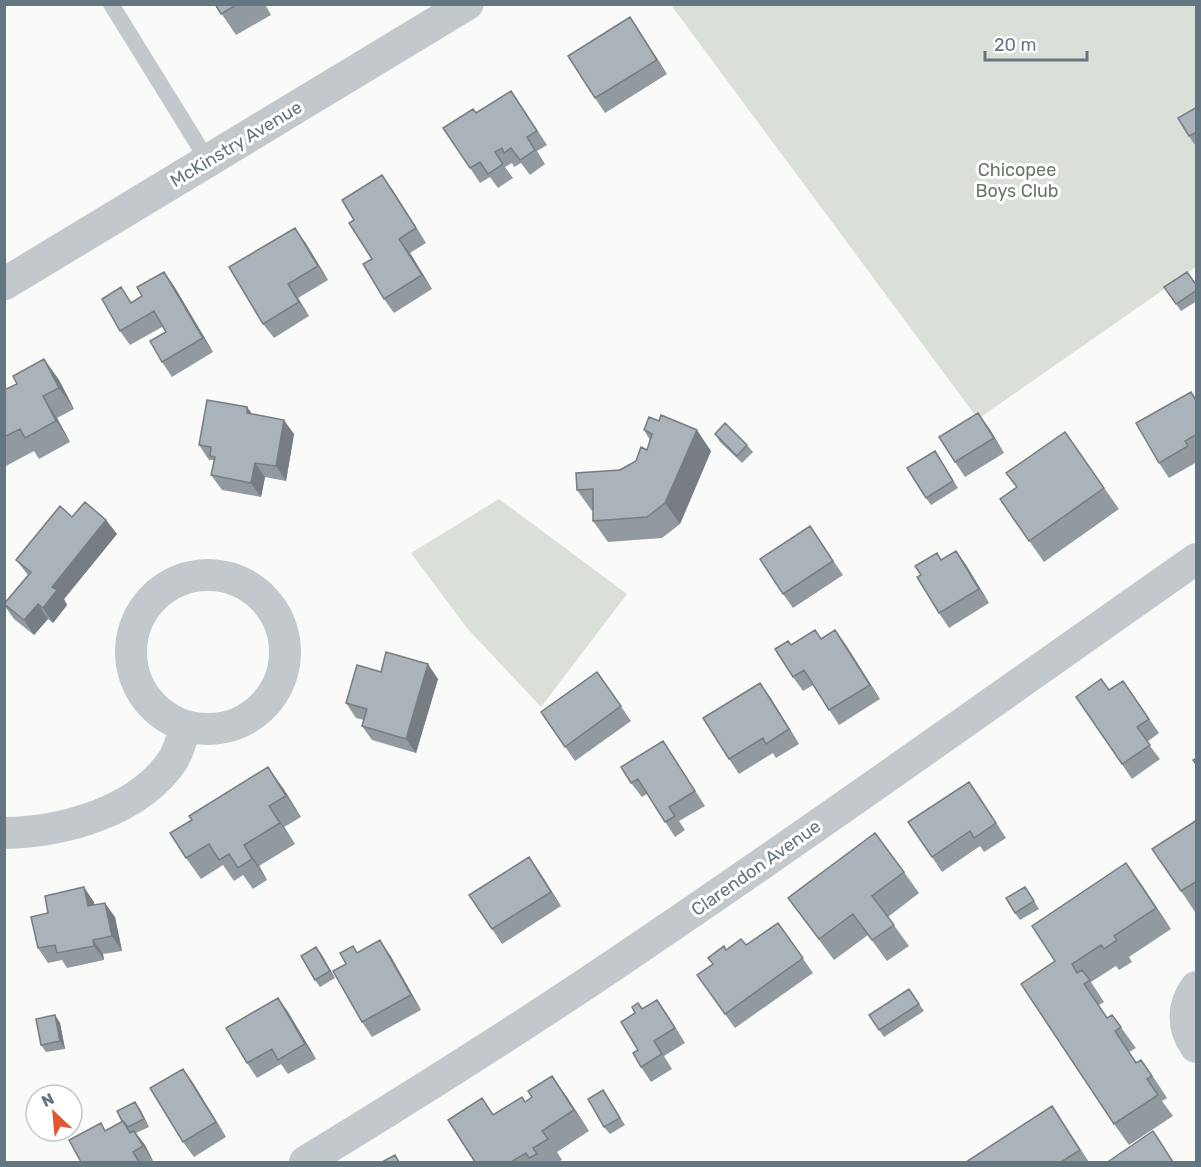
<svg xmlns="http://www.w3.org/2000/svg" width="1201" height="1167" viewBox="0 0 1201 1167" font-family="Rubik,sans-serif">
<rect width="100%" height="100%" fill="#fafaf8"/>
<path fill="#dadfd7" d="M671 5H1196V267L978 419Z
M499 499 627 594 541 707 467 628 411 553Z"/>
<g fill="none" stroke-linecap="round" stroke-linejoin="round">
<path stroke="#c3c8cc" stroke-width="16" d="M111 4 208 161"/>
<path stroke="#c3c8cc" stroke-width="32" d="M131 652a77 77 0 1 1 154 0a77 77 0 1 1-154 0Z
M4 833C63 832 138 812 173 760 179 750 182 737 186 726
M1196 987C1182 1006 1182 1028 1196 1047
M305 1162C416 1094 526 1025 633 952 823 824 1009 690 1196 559"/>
<path stroke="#c3c8cc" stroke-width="33" d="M4 284 467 4"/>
</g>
<path fill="#929a9f" d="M215 4H265L271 15 236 35Z
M630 17 667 74 605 113 595 98Z
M521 105 547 145 537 151 545 164 530 175 521 163 514 167 512 163 505 167 513 178 498 188 490 177 480 183 470 168 477 113Z
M1197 107V143L1194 144 1189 136Z
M392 189 426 243 410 253 432 289 394 313 384 299 372 259Z
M305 242 328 280 298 298 309 316 274 338 263 324Z
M164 272 174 286 213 352 172 377 162 362 166 332 162 327 130 345 120 331 132 302 142 296Z
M1197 286V301L1181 311 1164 287Z
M44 359 59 380 74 409 57 418 70 442 39 459 34 451 4 467V390L17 384Z
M1191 392 1197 400V454L1195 455 1197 458V462L1169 478 1159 463Z
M247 407 252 414 294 434 286 481 265 477 261 497 222 490 211 475 214 462 213 460H209L199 445Z
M989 428 1004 453 965 477 955 462Z
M644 430 711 451 680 524 662 538 608 542 593 521V511H592L577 490 636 461 647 450 650 440Z
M1065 432 1119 509 1044 562 1000 499 1016 488Z
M715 434 747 445 753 452 742 463 720 442Z
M935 451 958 488 931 505 926 498Z
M72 517 106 520 117 534 64 599 67 605 53 623 48 619 34 635 14 619 4 605 28 575 16 560Z
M820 541 843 575 793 608 783 594Z
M956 551 966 565 989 603 949 628 939 613 921 575 941 560Z
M835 630 880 699 839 725 813 685 803 691 793 677 791 645 821 639Z
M381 672 438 679 416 753 372 740 362 726 364 720 356 718 346 703Z
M597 672 631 721 575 761 541 712Z
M1123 681 1159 733 1147 742 1160 759 1132 779 1076 697 1109 690Z
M770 697 799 744 776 758 773 753 739 774 729 759Z
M673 756 705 806 679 821 685 830 675 837 647 794 642 797 631 783Z
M969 782 1006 838 984 852 980 846 942 872 932 857Z
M283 788 301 817 284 827 295 844 259 866 267 880 253 889 243 875 234 881 223 865 201 879 186 858Z
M1197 820V912H1195L1181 891Z
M529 857 561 906 502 944 492 929Z
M904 872 919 893 888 917 909 946 887 961 868 935 834 960 788 898Z
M1141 884 1171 929 1129 957 1132 962 1119 970 1116 966 1091 982 1104 1002 1099 1005 1107 1018 1112 1015 1136 1048 1129 1052 1137 1063 1141 1060 1156 1081 1167 1098 1162 1101 1173 1116 1129 1145 1114 1124 1055 961Z
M1025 887 1039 909 1020 920 1015 913Z
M94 902V905L115 917 122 951 103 954 104 960 67 968 62 960 48 963 38 948Z
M778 923 813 973 735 1028 697 975 713 964 726 950 746 945Z
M316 947 335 978 320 987 315 980Z
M358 953 390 955 421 1010 372 1037 362 1022 346 964Z
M909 989 924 1011 884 1037 869 1015Z
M278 998 288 1012 316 1059 288 1074 281 1064 257 1078 247 1063Z
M657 1000 685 1043 664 1056 672 1069 651 1082 641 1067 638 1050 635 1013 638 1003 643 1009Z
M55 1015 60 1023 65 1049 46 1052 41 1045Z
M183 1069 193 1083 226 1137 194 1157 183 1142Z
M552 1076 589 1131 557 1152 562 1160 558 1162H475L482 1098 494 1115 525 1102 532 1097Z
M603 1090 625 1125 610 1134 604 1127Z
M1052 1106 1089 1162H966Z
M140 1109 149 1127 136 1133 145 1145 153 1161 150 1162H81L106 1131 122 1121Z"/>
<path fill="#777d82" d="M630 17 640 32 667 74 657 60Z
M382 175 392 189 426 243 416 228Z
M295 228 305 242 328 280 318 266Z
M399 239 410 253 432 289 422 275Z
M164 272 174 286 213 352 203 338Z
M288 284 298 298 309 316 299 302Z
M44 359 59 380 74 409 59 388Z
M43 396 57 418 70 442 56 421Z
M247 407 258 422 247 413Z
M978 413 989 428 1004 453 994 438Z
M284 420 294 434 286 481 276 466Z
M697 430 711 451 680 524 665 503Z
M255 463 265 477 261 497 251 483Z
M106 520 117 534 64 599 67 605 53 623 43 608 52 587Z
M956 551 966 565 989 603 979 589Z
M38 604 48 619 34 635 24 620Z
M835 630 846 645 880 699 870 685Z
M428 664 438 679 416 753 406 739Z
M760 683 770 697 799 744 789 729Z
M268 767 283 788 301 817 286 796Z
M969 782 979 796 1006 838 996 823Z
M269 806 284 827 295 844 280 823Z
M244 845 259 866 267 880 252 859Z
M529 857 539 871 561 906 551 892Z
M1126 863 1141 884 1171 929 1156 908Z
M84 887 94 902 98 921 88 906Z
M105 903 115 917 122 951 112 936Z
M93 940 103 954 104 960 94 946Z
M380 940 390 955 421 1010 411 995Z
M316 947 322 955 335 978 330 971Z
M278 998 288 1012 316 1059 305 1044Z
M657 1000 667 1014 685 1043 675 1028Z
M55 1015 60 1023 65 1049 60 1041Z
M183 1069 193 1083 226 1137 216 1122Z
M552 1076 567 1097 589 1131 574 1110Z
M135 1102 140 1109 149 1127 144 1119Z
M134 1131 145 1145 153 1161 143 1146Z"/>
<path fill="#aab3b9" stroke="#777d82" stroke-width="1.5" d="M215 4H238L221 14Z
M630 17 657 60 595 98 568 56Z
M511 91 537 131 527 137 535 150 520 160 511 148 504 153 502 148 495 152 503 164 488 174 480 162 470 168 443 128 473 109 476 113Z
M1197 107V132L1189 136 1178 118Z
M382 175 416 228 399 239 422 275 384 299 363 264 372 259 349 223 354 220 342 200Z
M295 228 318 266 288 284 299 302 263 324 229 267Z
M164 272 203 338 162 362 150 341 166 332 154 311 120 331 102 299 121 287 131 303 142 296 137 287Z
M1187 272 1197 286V290L1176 304 1164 287Z
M44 359 59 388 43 396 56 421 25 438 20 429 4 437V390L17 384 13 376Z
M1191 392 1197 402V434L1185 441 1188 446 1159 463 1136 423Z
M207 400 247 407V413L284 420 276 466 255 463 251 483 211 475 215 457 210 456 211 447 199 445Z
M978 413 994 438 955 462 939 437Z
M661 415 697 430 665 503 647 517 593 521V489L577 490 576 473 620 470 636 461 641 447 647 450 652 434 644 430 649 417 659 421Z
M725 423 747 445 737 456 715 434Z
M1065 432 1104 488 1029 541 1000 499 1017 487 1006 473Z
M935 451 953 481 926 498 907 468Z
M85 502 106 520 52 587 57 590 43 608 38 604 24 620 4 604 31 572 16 560 60 506 72 517Z
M810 526 833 561 783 594 760 559Z
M956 551 979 589 939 613 917 577 921 575 915 566 937 553 941 560Z
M815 630 821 639 835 630 870 685 829 710 804 670 793 677 775 649 788 641 791 645Z
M386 652 428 664 406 739 362 726 367 709 346 703 357 665 381 672Z
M597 672 621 706 565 747 541 712Z
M1101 679 1109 690 1123 681 1149 719 1137 727 1150 745 1122 764 1076 697Z
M760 683 789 729 766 744 763 738 729 759 703 718Z
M663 741 695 791 669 807 675 816 665 822 638 779 631 783 621 767Z
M1197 758V766L1193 760Z
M268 767 286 796 269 806 280 823 244 845 252 859 238 868 229 854 219 860 209 844 186 858 170 833 192 820 189 816Z
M969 782 996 823 974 838 970 831 932 857 908 822Z
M1197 820V881L1181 891 1152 849Z
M875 833 904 872 872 896 894 925 872 940 853 914 819 939 788 898Z
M529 857 551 892 492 929 469 895Z
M1126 863 1156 908 1114 936 1117 940 1104 949 1101 945 1072 964 1077 973 1082 970 1090 980 1084 984 1107 1018 1112 1015 1121 1027 1115 1031 1136 1063 1141 1060 1152 1076 1147 1079 1158 1095 1114 1124 1021 984 1055 961 1032 926Z
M84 887 88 906 105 903 112 936 93 940 94 946 57 953 55 945 38 948 31 917 48 913 45 896Z
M1025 887 1034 901 1015 913 1006 898Z
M778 923 803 958 725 1014 697 975 713 964 708 958 724 946 726 950 741 939 746 945Z
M380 940 411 995 362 1022 333 971 346 964 340 953 353 946 357 953Z
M316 947 330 971 315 980 301 956Z
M909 989 919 1004 879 1030 869 1015Z
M278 998 305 1044 278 1060 272 1049 247 1063 226 1028Z
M657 1000 675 1028 654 1041 662 1054 641 1067 633 1053 638 1050 621 1022 635 1013 632 1007 638 1003 642 1009Z
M55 1015 60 1041 41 1045 36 1019Z
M183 1069 216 1122 183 1142 150 1088Z
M552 1076 574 1110 542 1131 548 1139 533 1148 537 1154 529 1158 526 1153 511 1162H475L448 1120 482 1098 493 1115 522 1097 525 1102 532 1097 528 1091Z
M603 1090 620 1118 604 1127 588 1099Z
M135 1102 144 1119 128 1127 123 1121H122L117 1111Z
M1052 1106 1080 1150 1061 1162H966Z
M123 1121 130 1133 134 1131 143 1146 133 1152 139 1162H81L69 1140 101 1123 105 1131Z
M1153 1131 1173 1162H1110L1109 1161Z
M395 1155 399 1162H382Z"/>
<g text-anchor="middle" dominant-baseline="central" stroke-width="6" stroke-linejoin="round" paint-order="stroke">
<g font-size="18" fill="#657683" stroke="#fff">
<text transform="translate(236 144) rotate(-31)">McKinstry Avenue</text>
<text transform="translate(756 868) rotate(-35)">Clarendon Avenue</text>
</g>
<g font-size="18" fill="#687a64" stroke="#fff">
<text x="1017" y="170">Chicopee<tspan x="1017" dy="21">Boys Club</tspan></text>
</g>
</g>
<rect width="1201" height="1167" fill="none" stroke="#657683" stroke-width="12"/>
<g transform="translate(54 1113) rotate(334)"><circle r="28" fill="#ffffff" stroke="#c1c8cd" stroke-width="1.5"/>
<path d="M0-4.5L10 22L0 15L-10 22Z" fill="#e4572e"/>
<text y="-9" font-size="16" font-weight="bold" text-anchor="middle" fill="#657683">N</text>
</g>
<path d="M985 51v9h102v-9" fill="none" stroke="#657683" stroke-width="3"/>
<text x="994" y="51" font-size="18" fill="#657683" stroke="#ffffff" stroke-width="4.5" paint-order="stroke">20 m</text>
</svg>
